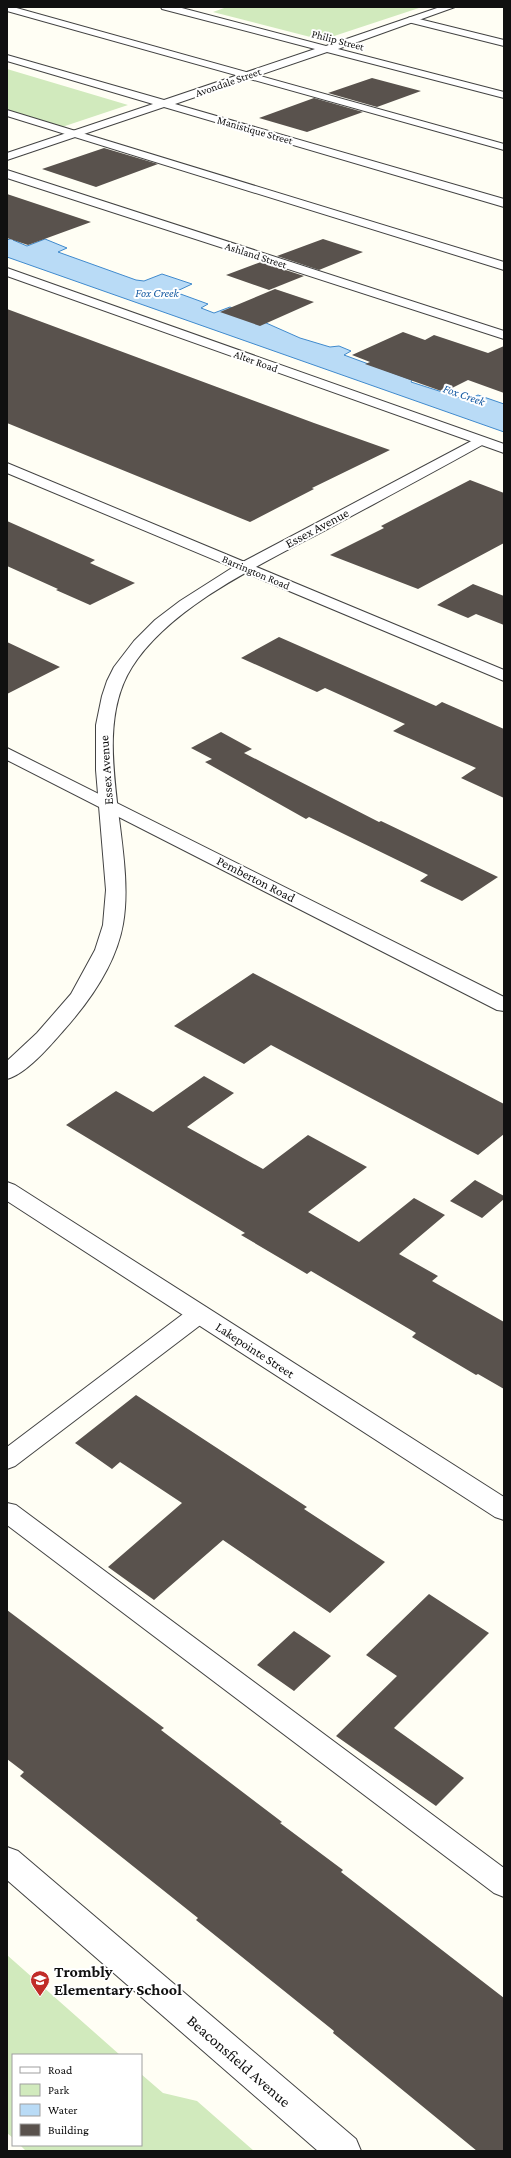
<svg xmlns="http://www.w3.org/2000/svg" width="511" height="2158" viewBox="0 0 511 2158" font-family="'Crimson Pro',serif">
<rect width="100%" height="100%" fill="#fffef4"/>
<path fill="#d1eabd" d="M227 7H422L322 40 213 12Z
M7 69 128 105 62 127 7 110Z
M7 1955 120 2055H13V2138L7 2133Z
M141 2074 163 2093 197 2101 254 2151H26L20 2145H141Z"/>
<path fill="#b9dbf6" stroke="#408acd" d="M30 232 13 240 27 246 45 239 67 248 58 252 136 280 144 281 162 274 192 284 175 292 208 304 201 308 214 313 230 307 300 338 330 347 339 346 351 351 344 355 412 380 411 382 467 400 478 395 504 404V432L7 257V240Z"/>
<path fill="#59524d" d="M372 78 421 91 377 107 328 93Z
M314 98 363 112 307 132 259 118Z
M104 148 158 164 96 187 42 169Z
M7 194 91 222 28 245 7 238Z
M323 239 363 252 319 270 277 256Z
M261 262 304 276 269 290 226 275Z
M275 289 314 302 260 326 220 312Z
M7 309 314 423 390 450 312 488 314 489 250 522 7 423Z
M403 332 425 340 434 335 488 353 504 346V393L468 380 444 392 365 364 370 362 352 355Z
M470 480 504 493V543L418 589 330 555 384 528 381 526Z
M7 521 95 560 90 563 135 583 90 605 56 590 58 589 7 566Z
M473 584 504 596V625L476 614 468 618 437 605Z
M279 637 436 706 442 702 504 729V798L461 778 476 768 393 731 405 724 325 688 317 692 241 658Z
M7 642 60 667 7 694Z
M221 732 252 749 244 753 379 822 381 821 498 877 462 901 420 881 428 875 309 817 306 819 205 762 212 759 191 748Z
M253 973 504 1104V1134L478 1155 271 1045 244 1064 174 1026Z
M204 1076 234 1093 187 1127 263 1169 308 1135 367 1167 308 1212 359 1242 414 1198 445 1215 399 1254 438 1276 432 1281 504 1322V1389L478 1374 476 1375 412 1337 416 1333 311 1271 307 1274 241 1235 245 1233 66 1125 116 1091 153 1112Z
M475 1180 504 1196V1199L482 1218 450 1201Z
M136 1395 307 1507 304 1509 385 1562 330 1613 223 1540 154 1600 108 1567 182 1503 120 1462 112 1469 75 1443Z
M429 1594 489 1633 394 1728 464 1778 436 1806 336 1736 397 1676 366 1655Z
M7 1610 164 1728 161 1730 282 1822 280 1823 343 1870 341 1872 504 1998V2151H477L333 2033 334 2031 196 1920 198 1918 20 1776 24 1772 7 1759Z
M294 1631 331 1656 294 1691 257 1665Z"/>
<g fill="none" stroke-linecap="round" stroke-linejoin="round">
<defs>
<path id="service" d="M7 7H13L504 144V150L7 11Z
M411 17 504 40V46L408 22V18Z
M7 110 504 262V270L7 116Z
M199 1306 207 1308 210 1314 207 1320 15 1466 7 1469V1447L191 1308Z
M7 1503 16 1505 504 1868V1897L494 1893 7 1525Z"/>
<path id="minor" d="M161 7H178L326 46 440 7H455L338 49 504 92V98L327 52 175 104 504 199V207L164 107 7 160V153L153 104 7 61V55L164 100 315 49 162 9Z
M7 170 504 331V339L7 178Z
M7 268 504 444V453L7 276Z
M7 463 504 670V681L7 473Z
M7 748 504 997V1011L497 1010 7 760Z
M7 1182 15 1185 504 1497V1520L495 1517 7 1201Z
M7 1847 18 1851 356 2139 361 2151H318L7 1880Z"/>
<path id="tertiary" d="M479 437 484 438 486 441 484 444C434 472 383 499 333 526 268 561 172 604 132 667 87 738 137 846 123 924 116 964 90 1001 63 1031 50 1046 26 1074 7 1079V1061L37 1033 71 994 95 950 103 925 106 890 96 770V725L102 696 107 681 114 667 134 641 155 620 180 601 235 566Z"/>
</defs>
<use href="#service" stroke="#434343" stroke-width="2"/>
<use href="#minor" stroke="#434343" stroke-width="2"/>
<use href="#tertiary" stroke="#434343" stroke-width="2"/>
<use href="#service" fill="#fff" fill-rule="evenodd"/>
<use href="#minor" fill="#fff" fill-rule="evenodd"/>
<use href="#tertiary" fill="#fff" fill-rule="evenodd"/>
</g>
<defs>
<symbol id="school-pin" viewBox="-11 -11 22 30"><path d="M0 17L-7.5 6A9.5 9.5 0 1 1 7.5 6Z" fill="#c12c28" stroke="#fff"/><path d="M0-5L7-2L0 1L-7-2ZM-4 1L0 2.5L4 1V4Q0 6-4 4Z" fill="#fff"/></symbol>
</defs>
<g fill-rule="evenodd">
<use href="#school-pin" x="29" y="1969" width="22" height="30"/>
</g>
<g text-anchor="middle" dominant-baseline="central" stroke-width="4" stroke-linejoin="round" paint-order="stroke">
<g font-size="11" fill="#101010" stroke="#fff">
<text transform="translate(338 40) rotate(15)">Philip Street</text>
<text transform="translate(228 82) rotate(-19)">Avondale Street</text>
<text transform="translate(255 130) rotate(16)">Manistique Street</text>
<text transform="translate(256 255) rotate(18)">Ashland Street</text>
<text transform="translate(256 361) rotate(20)">Alter Road</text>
<text transform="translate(256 572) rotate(23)">Barrington Road</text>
</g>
<g font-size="12" font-style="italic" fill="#185ca3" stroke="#fff">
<text x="157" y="293">Fox Creek</text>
<text transform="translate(464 395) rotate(19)">Fox Creek</text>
</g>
<g font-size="13" fill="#101010" stroke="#fff">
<text transform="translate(317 528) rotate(-28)">Essex Avenue</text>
<text transform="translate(106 770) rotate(-94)">Essex Avenue</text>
<text transform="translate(256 879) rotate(27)">Pemberton Road</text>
<text transform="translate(255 1350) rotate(33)">Lakepointe Street</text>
</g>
<g font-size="16" font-weight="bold" fill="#101010" stroke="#fff" text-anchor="start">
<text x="54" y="1971">Trombly<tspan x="54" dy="18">Elementary School</tspan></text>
</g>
<g font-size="16" fill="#101010" stroke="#fff">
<text transform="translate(239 2061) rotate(41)">Beaconsfield Avenue</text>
</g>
</g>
<rect width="511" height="2158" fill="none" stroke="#101010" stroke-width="16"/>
<rect x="12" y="2054" width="130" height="92" fill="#ffffff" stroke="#9f9f9f"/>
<rect x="20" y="2067" width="20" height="6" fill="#ffffff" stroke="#9f9f9f"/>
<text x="48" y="2074" font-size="12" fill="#101010">Road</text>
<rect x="20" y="2084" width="20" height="12" fill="#d1eabd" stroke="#9f9f9f"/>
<text x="48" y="2094" font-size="12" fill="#101010">Park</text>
<rect x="20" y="2104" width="20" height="12" fill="#b9dbf6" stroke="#9f9f9f"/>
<text x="48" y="2114" font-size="12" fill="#101010">Water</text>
<rect x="20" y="2124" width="20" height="12" fill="#59524d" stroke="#9f9f9f"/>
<text x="48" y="2134" font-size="12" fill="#101010">Building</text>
</svg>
